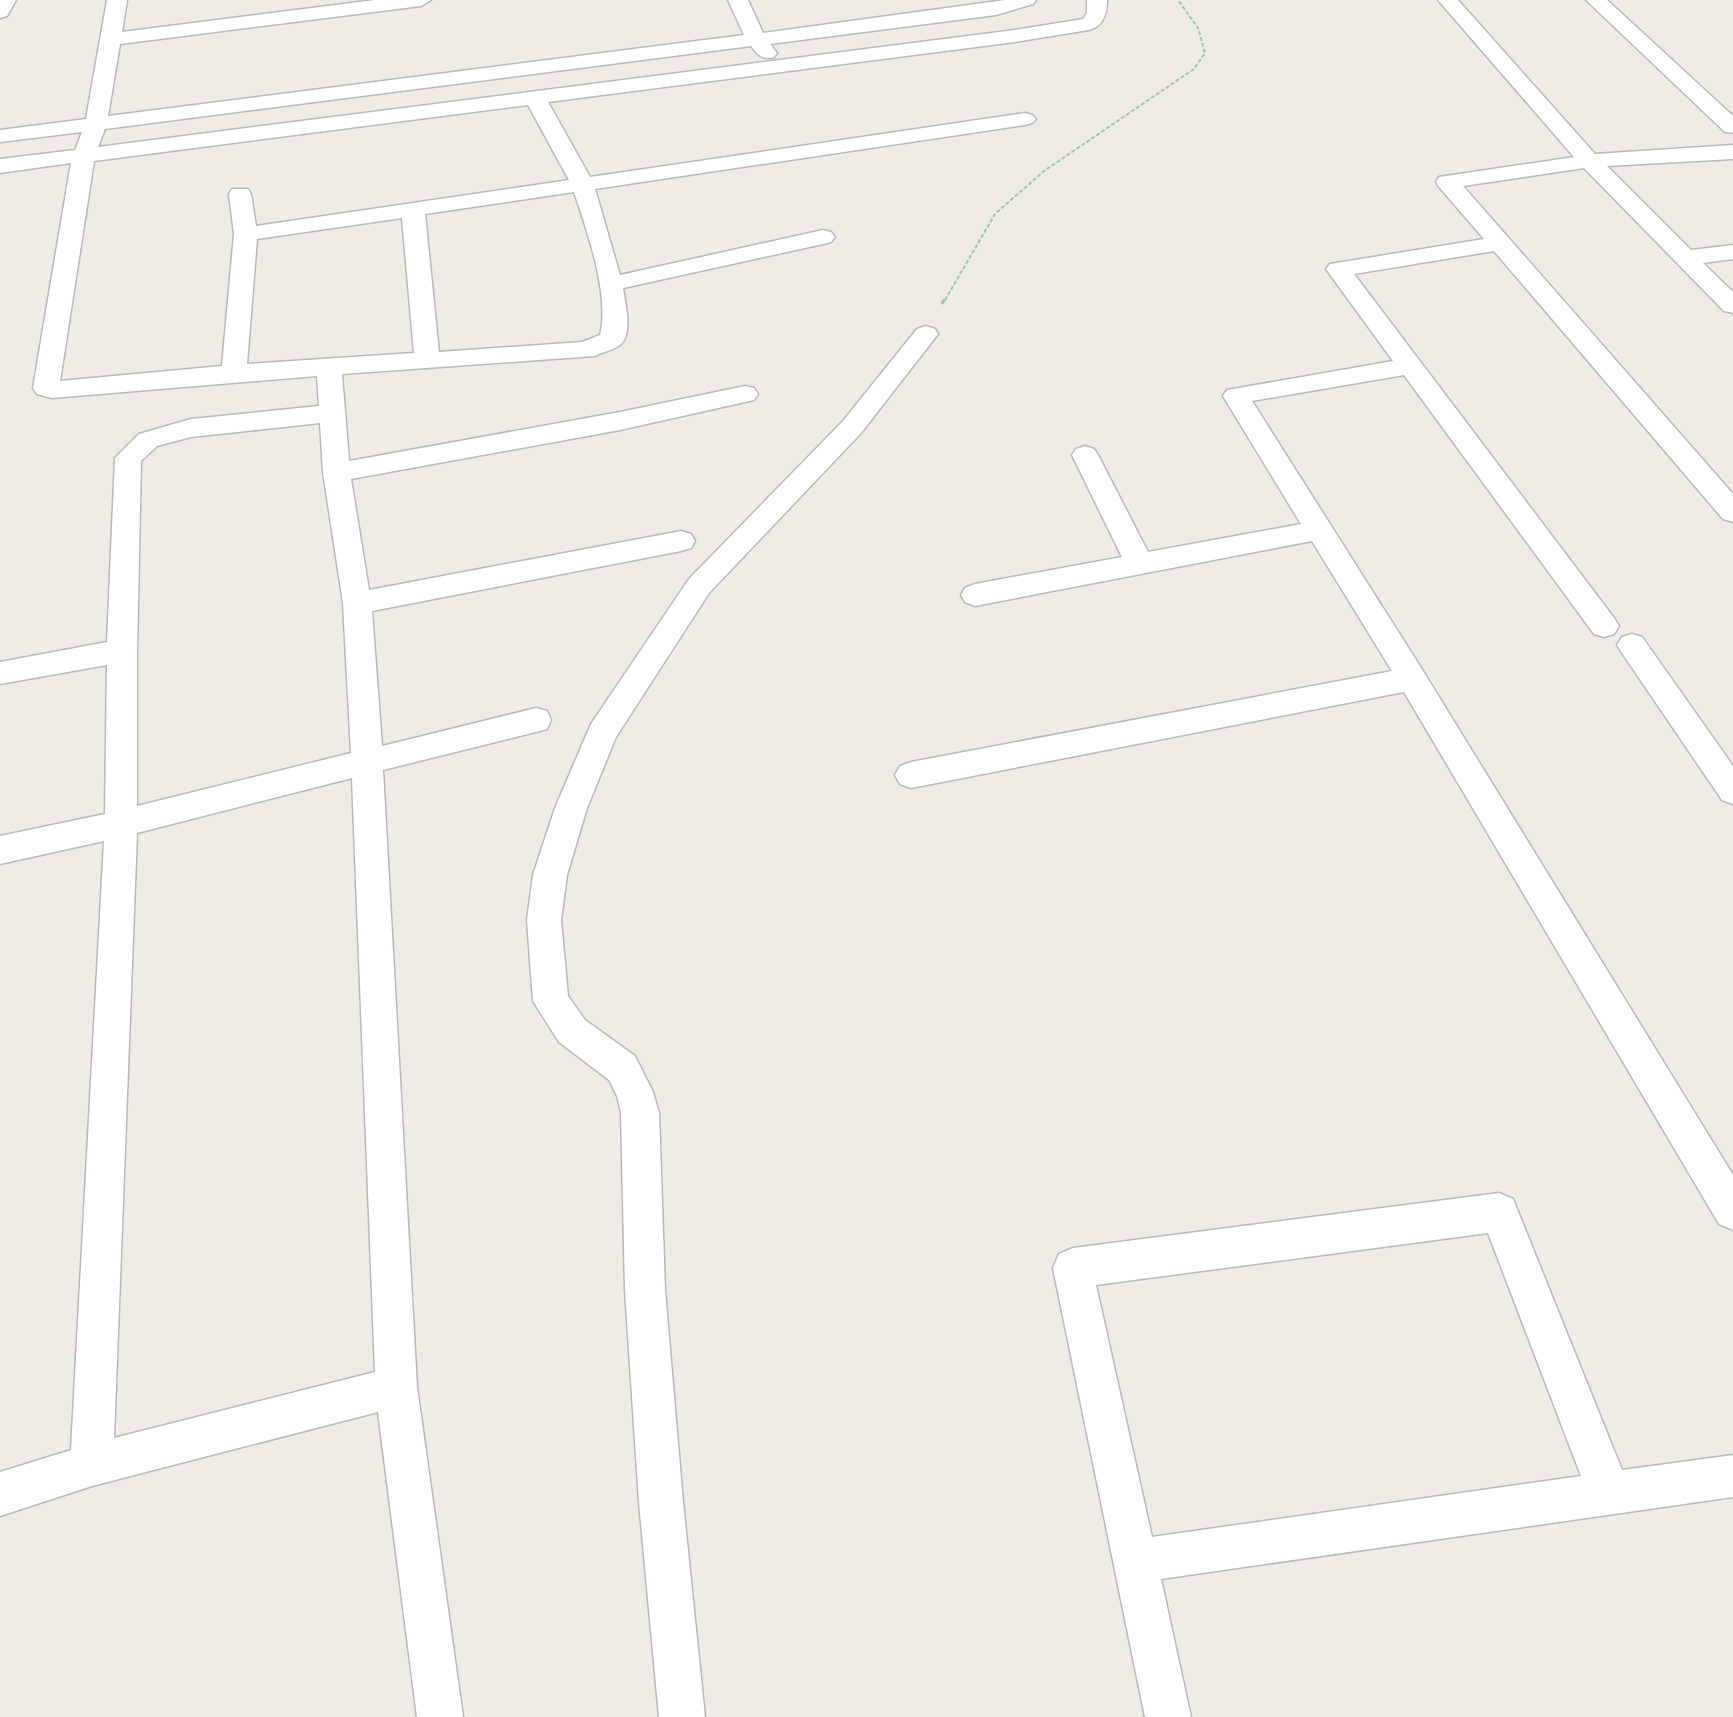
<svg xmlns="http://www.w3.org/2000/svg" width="1733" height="1717" viewBox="0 0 1733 1717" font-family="Roboto,sans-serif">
<rect width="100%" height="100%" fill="#eeece4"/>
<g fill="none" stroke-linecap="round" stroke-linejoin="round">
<defs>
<path id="minor" d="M0 0H16L7 16 0 18Z
M107 0H127L122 32 375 0H431L421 6 120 44 108 116 744 35 728 0H748L763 33 1005 0H1036L1033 4 996 15 770 44 777 53 774 57C762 60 758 55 751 46L105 129 98 147 1015 30 1083 19 1087 13V0H1107C1107 13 1104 26 1089 30L1015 42 548 102 590 177 1025 113 1032 115 1036 119 1032 123 1025 125 595 189 620 275 823 230 831 232 835 237 831 242 823 244 623 288C625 303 633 332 621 344 615 350 602 352 595 356L342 374 349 461 620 412 745 386 754 388 758 394 754 400 745 402 620 430 351 479 369 590 681 531 691 534 695 541 691 548 681 551 372 611 382 746 536 708 547 711 551 720 547 729 536 732 383 770 417 1387 463 1717H417L378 1412 92 1486 0 1516V1472L71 1450 104 841 0 864V836L105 814 107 665 0 684V662L107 642 115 458 139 434 191 419 319 406 317 376 52 398 37 394 33 388 71 163 0 173V159L75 150 82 132 0 142V130L86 119ZM528 105 569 180 256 226 251 194 248 189H232L229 194 234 234 222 366 60 381 94 161ZM574 192C587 230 610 296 600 335L582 342 439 352 425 214ZM402 218 414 353 247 364 257 239ZM320 423 323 472 343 603 351 753 137 806V651L141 461 157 446 191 437ZM352 778 375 1372 114 1438 137 833Z
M1438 0H1458L1595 154 1733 145V159L1607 166 1691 250 1733 245V259L1703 263 1733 292V313L1724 311 1584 168 1463 186 1733 494V522L1723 519 1494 251 1354 274 1614 618 1619 626 1614 634 1604 637 1594 634 1404 375 1252 401 1423 671 1733 1175V1230L1719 1224 1404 692 911 788 900 784 895 775 900 766 911 762 1392 671 1312 541 975 606 965 602 961 595 965 588 975 584 1122 557 1072 455 1076 449 1085 446 1094 449 1098 455 1148 552 1301 524 1223 396 1227 390 1393 361 1326 269 1330 264 1484 239 1439 187 1436 182 1439 177 1574 157Z
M1586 0H1607L1733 116V133L1725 132Z
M926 326 935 329 938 334 861 433 709 593 616 737 587 808 567 875 561 920 568 996 585 1020 635 1056 653 1092 659 1113 665 1290 683 1502 705 1717H659L639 1502 625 1290 621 1113 617 1096 609 1080 559 1042 533 1001 527 920 533 875 555 808 591 724 689 579 843 421 917 329Z
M1632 634 1642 637 1733 766V804L1722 800 1622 653 1617 645 1622 637Z
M1499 1193 1513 1199 1622 1470 1733 1455V1497L1161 1579 1191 1717H1145L1053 1268 1059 1254 1073 1248ZM1488 1233 1581 1476 1152 1537 1096 1285Z"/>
</defs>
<use href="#minor" stroke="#b6b9be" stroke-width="3"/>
<path stroke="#9ac6a5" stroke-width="2" stroke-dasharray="4 2" stroke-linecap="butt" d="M945 300 995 214 1044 171 1194 69 1205 53 1198 28 1178 0"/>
<path stroke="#9ac6a5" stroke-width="3" stroke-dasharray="5 2" stroke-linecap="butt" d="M942 304 945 298"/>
<use href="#minor" fill="#fff" fill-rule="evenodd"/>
</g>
</svg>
